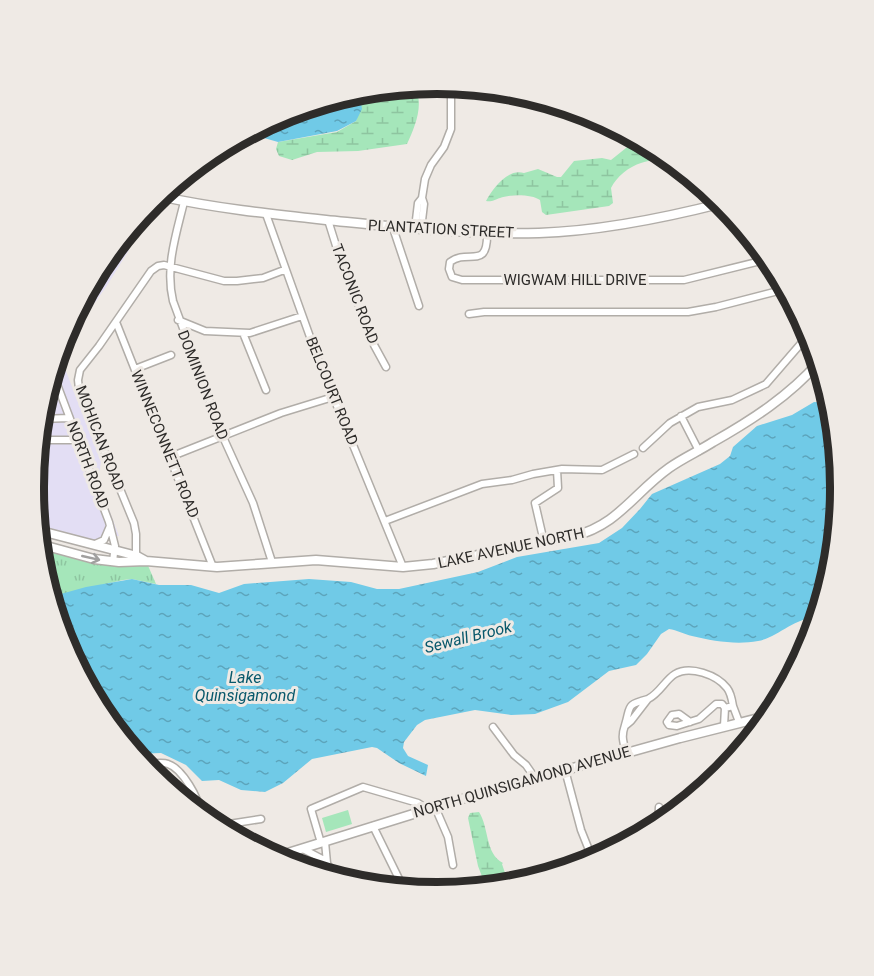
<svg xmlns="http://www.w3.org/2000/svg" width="874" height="976" viewBox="0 0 874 976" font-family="Roboto,sans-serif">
<defs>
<pattern id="wetland-marsh" width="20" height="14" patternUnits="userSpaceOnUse" patternTransform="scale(1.5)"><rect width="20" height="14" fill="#a5e6ba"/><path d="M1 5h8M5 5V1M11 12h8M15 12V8" fill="none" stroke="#8ec5a0"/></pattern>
<pattern id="park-tufts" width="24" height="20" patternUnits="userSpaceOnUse" patternTransform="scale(1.5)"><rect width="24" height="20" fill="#a5e6ba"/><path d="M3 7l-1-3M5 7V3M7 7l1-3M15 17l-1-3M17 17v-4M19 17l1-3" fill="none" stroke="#8ec5a0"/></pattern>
<pattern id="water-ripples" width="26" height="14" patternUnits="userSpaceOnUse" patternTransform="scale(1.5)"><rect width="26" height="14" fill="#70cae7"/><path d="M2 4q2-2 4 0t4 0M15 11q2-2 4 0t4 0" fill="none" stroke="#5ca4bb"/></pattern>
</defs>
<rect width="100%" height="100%" fill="#efeae5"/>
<path fill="#e3def4" d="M120 241 129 250 106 287 59 353 101 462 98 481 119 536H105L102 539 94 541 37 525 33 488 41 409 64 333 101 263Z"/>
<path fill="url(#wetland-marsh)" d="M414 86C425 103 415 127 407 144L358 151 317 152 292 160 279 156 276 149 278 142 337 132 356 121 362 100 359 92Z
M640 141 665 155C657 160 650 160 641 163 630 166 616 177 611 188L613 203 609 206 546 215 542 212 540 200C532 194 510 194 500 198 494 200 492 202 486 201 493 188 508 168 524 173L538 169 557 177H561L574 161 602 158 611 160 631 144Z
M479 812C489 827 485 854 503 863L502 864 507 879 514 884 486 887 478 866 468 818 470 813Z"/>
<path fill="url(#park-tufts)" d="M39 544 88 558 146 561 156 584 132 579 123 580 50 597 41 566Z"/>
<path fill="#a5e6ba" d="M348 810 352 824 326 832 322 818Z"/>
<path fill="url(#water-ripples)" d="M359 92 362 109 356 121 337 131 278 142 264 138 229 144 283 115Z
M814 402 831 403 841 488 833 567 818 617C793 618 779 637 758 641 736 645 713 641 692 636 684 634 677 630 669 629L661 634 647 654 636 665 609 671 568 702 535 714 511 715 475 710 425 720 417 725 404 742 403 748 408 756 428 765 426 776 399 763 377 748 372 747 312 759 283 783 265 792 241 790 219 780 202 781 186 765 161 753 136 754 101 712 64 642 50 597 86 587 132 579 159 585H191L219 593 244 584 309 579 351 582 377 589H399L478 572 517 557 599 543 622 528 640 509 652 494 720 464 730 456 733 447 757 426 792 415Z"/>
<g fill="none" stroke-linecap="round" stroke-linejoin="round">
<defs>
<path id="street" d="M184 202C176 235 165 267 173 301L223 437 253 503 272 562
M266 214 319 362 403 567
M328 220 338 252 374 345 386 367
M393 228 419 306
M415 228 418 203 422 198
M421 229 424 204 422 198 425 179 431 165 444 147 451 129V85
M487 233C488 271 468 248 450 262L449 269 452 277 462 280H684L769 259
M469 314 484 312H688L716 307 786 289
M178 320 205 331 250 333 302 316
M116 322 213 567
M243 333 266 390
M135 369 171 355
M52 371 109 522 115 546 113 561
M681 416 699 451
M40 419 69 418
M38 440H78
M643 448 670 423 698 407 732 400 766 384 810 333
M170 457 281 413 333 397
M385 521 482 484 512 480 533 474 562 469 602 470 634 454
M544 542 535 503 558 488 557 470
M95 544 104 540 110 526
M136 559V534L134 523 79 389 78 380 80 370 99 346 151 271 158 266 164 265 224 281H237L263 278 284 270
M648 699C660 693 665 680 675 674 690 665 717 675 727 688 731 693 732 700 733 706L725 708 722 704H716L699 719 677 726 669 725 667 722 672 715 679 714 690 722
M733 706 739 722
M625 726 631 721 648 699C625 705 631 706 625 725 621 737 623 740 626 753
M724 726 725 708
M493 727 514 755 526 765 535 778
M144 765C151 764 161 761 168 764 181 768 201 799 199 813
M565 770 581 830 593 860
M435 807 448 837 453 865
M216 826 261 819
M373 826 404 889
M658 826 659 807
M325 842 327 863
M321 843 311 809 363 787 418 803 427 809
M303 849 324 860 338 878"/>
<path id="secondary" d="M159 196C214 208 270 214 326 220 397 227 467 235 539 233 600 231 664 218 723 203
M37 530 137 556 146 561
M39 544 94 559 119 562 146 561 217 567 316 560 403 567 433 564 574 536C618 525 634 493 669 468 683 458 699 451 713 442 752 420 789 396 819 362
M275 857 455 801 680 738 771 715"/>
</defs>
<use href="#street" stroke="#b1ada8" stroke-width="9"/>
<use href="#secondary" stroke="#b1ada8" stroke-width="11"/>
<use href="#street" stroke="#fff" stroke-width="6"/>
<use href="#secondary" stroke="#fff" stroke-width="8"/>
</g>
<defs><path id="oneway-shaft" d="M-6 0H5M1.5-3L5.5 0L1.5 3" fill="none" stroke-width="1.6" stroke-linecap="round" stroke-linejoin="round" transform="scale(1.5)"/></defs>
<use stroke="#a1a09f" href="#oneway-shaft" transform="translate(91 558) rotate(13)"/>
<g text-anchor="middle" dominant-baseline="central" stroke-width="6" stroke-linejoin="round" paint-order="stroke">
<g font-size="15" fill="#2e2c2a" stroke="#efeae5">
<text transform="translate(441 229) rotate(3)">PLANTATION STREET</text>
<text x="575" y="280">WIGWAM HILL DRIVE</text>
<text transform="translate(355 294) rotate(69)">TACONIC ROAD</text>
<text transform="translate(203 385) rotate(69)">DOMINION ROAD</text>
<text transform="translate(332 391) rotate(68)">BELCOURT ROAD</text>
<text transform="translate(100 438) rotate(69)">MOHICAN ROAD</text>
<text transform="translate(165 444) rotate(68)">WINNECONNETT ROAD</text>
<text transform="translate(88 465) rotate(69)">NORTH ROAD</text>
<text transform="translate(511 548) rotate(-12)">LAKE AVENUE NORTH</text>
<text transform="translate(522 782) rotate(-16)">NORTH QUINSIGAMOND AVENUE</text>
</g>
<g font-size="16" font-style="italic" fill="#08586b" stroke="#efeae5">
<text transform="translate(468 637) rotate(-14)">Sewall Brook</text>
<text x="245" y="677">Lake<tspan x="245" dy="18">Quinsigamond</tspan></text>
</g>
</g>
<path d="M0 0H874V976H0ZM437 94H437A393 393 0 0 1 830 487V489A393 393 0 0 1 437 882H437A393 393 0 0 1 44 489V487A393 393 0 0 1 437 94Z" fill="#efeae5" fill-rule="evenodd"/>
<path fill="none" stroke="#2e2c2a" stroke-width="8" d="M437 94H437A393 393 0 0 1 830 487V489A393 393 0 0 1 437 882H437A393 393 0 0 1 44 489V487A393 393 0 0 1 437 94Z"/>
</svg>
